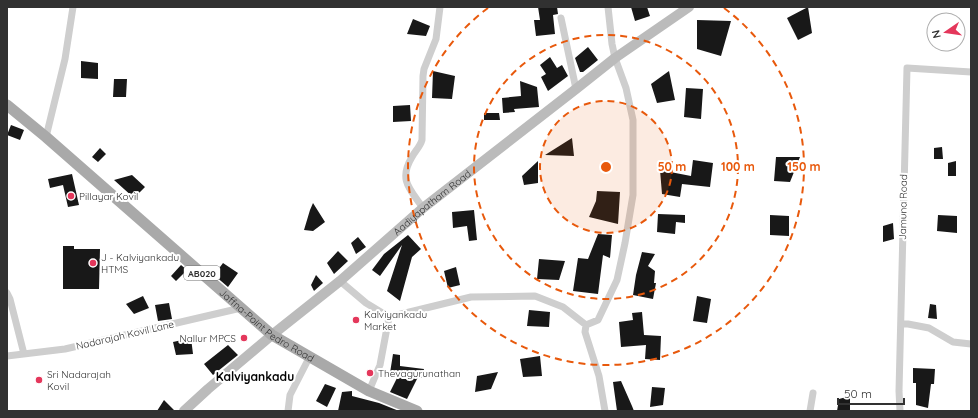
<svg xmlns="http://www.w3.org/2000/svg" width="978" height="418" viewBox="0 0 978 418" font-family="Quicksand,sans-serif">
<rect width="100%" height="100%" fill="#fff"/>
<path fill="#181818" d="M538 7H557L558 14 553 15 555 34 536 36 534 20H540Z
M631 7H647L650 16 635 21Z
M808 7 812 33 798 40 787 18Z
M413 19 430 26 426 36 407 34Z
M697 20 731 21 721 56 697 49Z
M588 47 598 60 583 72H580L575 58Z
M550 57 557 68 562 65 568 76 548 91 541 77 546 74 540 65Z
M81 61 98 63V79L81 78Z
M433 71 455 76 452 99 432 98Z
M669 71 675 100 657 103 651 84Z
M114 79H127L126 97H113Z
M520 81 537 87 539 107 514 109 515 112 503 113 502 98 521 96Z
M686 88 703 89 701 119 684 117Z
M410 105 411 121 393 122V106Z
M484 113H499L500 120H484Z
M11 125 24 130 20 140 7 135Z
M572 138 574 156 545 155Z
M942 147 943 159H934V148Z
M100 148 106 154 98 162 92 157Z
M776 157H800L790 182 774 181Z
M693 160 713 163 710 187 682 184 680 197 662 194 660 170 691 176Z
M538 161V183L524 185 522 176Z
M956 161V176H948V163Z
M72 174 79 205 68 207 63 185 50 188 48 179Z
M132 175 145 187 134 198 114 180Z
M597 191 620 192 618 224 589 217 596 201Z
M313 203 325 222 313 231 304 230 310 210Z
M474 210 477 240 469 241 467 226 453 228 452 212Z
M658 214 685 215V223L676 222 675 234 657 232Z
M770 215 789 216V236L770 235Z
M938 215 957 216V233L937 231Z
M893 223 894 239 883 242V226Z
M598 234 612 235 610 258 603 255 598 294 573 291 578 258 588 259Z
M408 235 421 249 412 257 400 301 387 291 402 245 380 276 372 270 384 254Z
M358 237 366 247 356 254 351 243Z
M63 246H74V249H100L99 289H63Z
M338 251 348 261 334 274 327 263Z
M642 252 655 254 648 266 655 271 654 283H656L653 299 633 295 636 275Z
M539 259 565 261 559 280 537 279Z
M223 263 238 273 228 287 214 275Z
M181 265 187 270 176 281 171 276Z
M456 267 460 285 448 288 444 271Z
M316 275 323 283 314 291 311 285Z
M143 296 149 308 134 314 126 304Z
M697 296 711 299 707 323 693 321Z
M169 303 172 319 158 321 155 305Z
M930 304 936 305 937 319 928 318Z
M529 310 550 312 549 327 527 326Z
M642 312 644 335 661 336 660 360 645 359 646 345 621 347 619 322 633 320 632 313Z
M191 338 193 354 176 355 173 342Z
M228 345 238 355 213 375 204 364Z
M393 354 400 355V366L424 369 422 378 418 377 407 399 390 392 399 374 390 373Z
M540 356 542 376 523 377 520 359Z
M913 368 935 369 934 384H931L928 408 916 405V383H913Z
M498 372 491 389 475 392 477 376Z
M621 381 632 406 634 411H617L613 382Z
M325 384 336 388 327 407 316 401Z
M652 387 665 388 663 405 650 407Z
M352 391V396L379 403 399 411H338L342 392Z
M850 396V411H837L839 399Z
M164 400 175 411H157Z"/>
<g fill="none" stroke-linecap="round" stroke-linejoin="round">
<path stroke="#cecece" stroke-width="7" d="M561 18 576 89
M46 137 65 59 73 7
M423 208C410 189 398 180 412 157 415 151 420 147 422 140L423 76 424 69 436 39 440 7
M340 281 366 303 389 317 471 297 535 296 563 307 586 325
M7 293 10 299 24 354
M901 324H908L929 328 953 342 971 344
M7 356 65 349 241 308
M369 391 380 365 389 317
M288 411 290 395 310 356
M605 411 599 376 585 332 586 325 598 320 617 280 625 243 633 195V120L626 88 615 58 612 44 608 7
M810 411 813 393
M900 411 899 391 907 68 971 72"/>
<path stroke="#bbb" stroke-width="10" id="s1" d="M184 411 208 389 272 335 340 281 423 208 576 89 615 58 689 7"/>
<path stroke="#a9a9a9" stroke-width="11" id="s2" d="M7 105 46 137 272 335 369 391 417 411"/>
</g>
<circle cx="606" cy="167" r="66" fill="#e8590c" fill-opacity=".12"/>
<g fill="none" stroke="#e8590c" stroke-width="2" stroke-dasharray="7 5">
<circle cx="606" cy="167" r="66"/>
<circle cx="606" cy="167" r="132"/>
<path d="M724 8A198 198 0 1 1 488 8"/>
</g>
<g fill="#e4375b" stroke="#fff" stroke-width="1.5">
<circle cx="71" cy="196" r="4"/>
<circle cx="93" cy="263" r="4"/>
<circle cx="356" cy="320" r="4"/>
<circle cx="244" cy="338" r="4"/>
<circle cx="370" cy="373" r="4"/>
<circle cx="39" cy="380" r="4"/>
</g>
<g text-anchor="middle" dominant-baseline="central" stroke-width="4" stroke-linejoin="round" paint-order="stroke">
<rect fill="#fff" stroke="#6f6f6f" stroke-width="1" x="184" y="266" width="36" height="14" rx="3"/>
<g font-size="9" font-weight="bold" fill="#313131">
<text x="202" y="273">AB020</text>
</g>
<g font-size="10" fill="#313131" stroke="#fff" text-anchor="start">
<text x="79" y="196">Pillayar Kovil</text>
<text x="101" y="257">J - Kalviyankadu<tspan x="101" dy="12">HTMS</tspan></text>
<text x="364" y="314">Kalviyankadu<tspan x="364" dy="12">Market</tspan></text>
<text x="236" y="338" text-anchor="end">Nallur MPCS</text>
<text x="378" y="373">Thevagurunathan</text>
<text x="47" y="374">Sri Nadarajah<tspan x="47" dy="12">Kovil</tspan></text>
</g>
<g font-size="10" fill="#313131" stroke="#fff">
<text stroke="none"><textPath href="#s1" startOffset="324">Aadiyapatham Road</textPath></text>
<text transform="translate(903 207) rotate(-89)">Jamuna Road</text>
<text stroke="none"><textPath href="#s2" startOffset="341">Jaffna-Point Pedro Road</textPath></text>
<text transform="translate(125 335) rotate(-13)">Nadarajah Kovil Lane</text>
</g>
<g font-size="12" font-weight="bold" fill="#000" stroke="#fff">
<text x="255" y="376">Kalviyankadu</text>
</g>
</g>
<circle cx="606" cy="167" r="6" fill="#e8590c" stroke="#fff" stroke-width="2"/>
<g font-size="12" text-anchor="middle" font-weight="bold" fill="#e8590c" stroke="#fff" stroke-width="4" stroke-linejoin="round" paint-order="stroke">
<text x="672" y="171">50 m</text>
<text x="738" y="171">100 m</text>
<text x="804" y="171">150 m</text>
</g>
<rect width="978" height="418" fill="none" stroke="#313131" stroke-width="16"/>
<g transform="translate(946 32) rotate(257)"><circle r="19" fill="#ffffff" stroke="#adadad"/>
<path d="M0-3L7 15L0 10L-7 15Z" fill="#e4375b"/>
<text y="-6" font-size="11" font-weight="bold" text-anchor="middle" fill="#313131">N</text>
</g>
<path d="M838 398v6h66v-6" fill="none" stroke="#313131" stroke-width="2"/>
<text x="844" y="398" font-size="12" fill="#313131" stroke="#ffffff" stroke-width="3" paint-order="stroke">50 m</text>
</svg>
